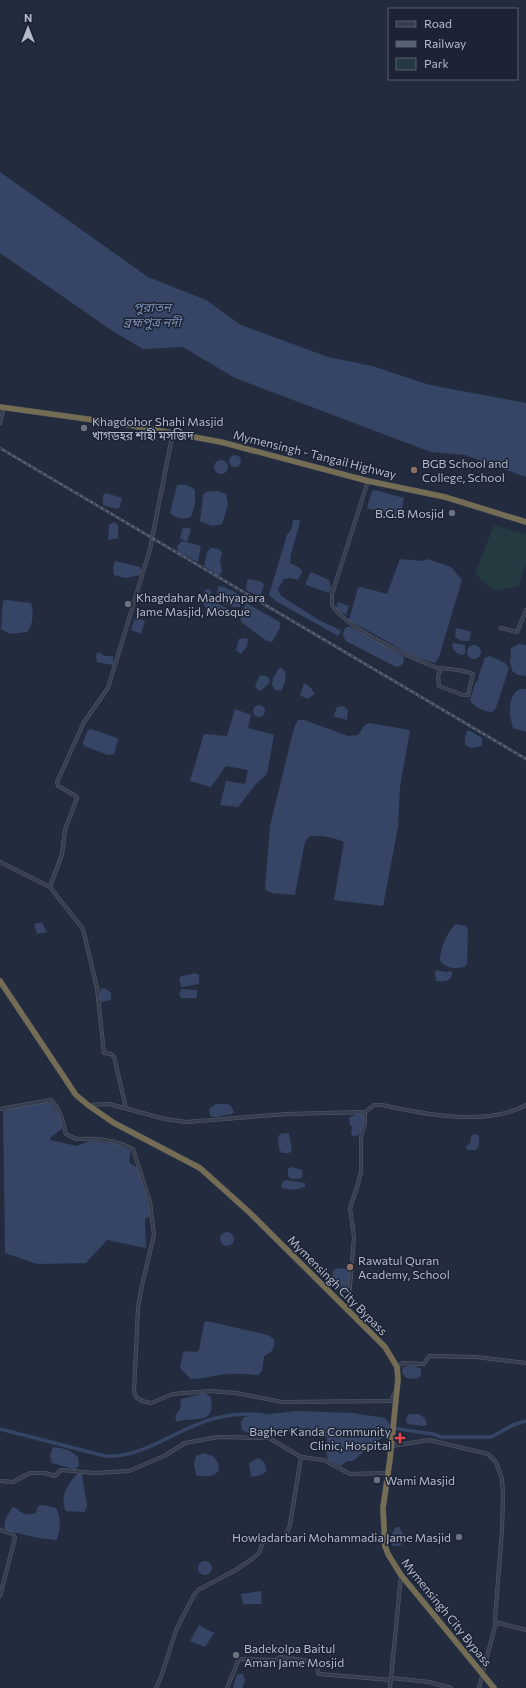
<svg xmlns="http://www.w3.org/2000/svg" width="526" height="1688" viewBox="0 0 526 1688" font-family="Commissioner,'Noto Sans Bengali',sans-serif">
<rect width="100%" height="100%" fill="#232c3f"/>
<path fill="#253a40" d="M494 525 526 534V563L519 586 494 591 475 574Z"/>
<path fill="#364566" d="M0 172 148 277 206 300 241 325 328 357 372 366 430 385 526 403V477L465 455 431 452 235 378 183 347 143 349 114 332 0 253Z
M229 461a6 6 0 1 1 12 0a6 6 0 1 1-12 0Z
M214 467a7 7 0 1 1 14 0a7 7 0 1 1-14 0Z
M177 485C183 484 191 485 195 490V504L191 517C185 520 174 518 170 513Z
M375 490 404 498 400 517 367 508 372 491Z
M217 491 226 494 228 505 222 524 212 526 200 521 203 495 206 492Z
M106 493 122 498 120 507 116 509 103 505V495Z
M293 520H299L300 522 291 554 290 563 300 568 302 572 298 580 291 578 284 579 278 589 281 596 319 620 340 630 341 632 338 636 276 601 269 595 287 535 292 528Z
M114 522 118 525V538L108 540 109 525Z
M183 527 191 529 187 542 180 538Z
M182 541 201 546 198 562 178 552 177 546Z
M211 548 219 549 222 552 220 562 222 571 219 576 204 566 207 552Z
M400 559 423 561 427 559 451 567 462 580 439 657 435 663 413 656 349 620 358 588 361 587 387 594Z
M115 561 140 567 142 571 140 575 126 578 114 575 113 567Z
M311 572 329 580 331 588 329 593 306 585V582Z
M249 579 262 582 264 585 260 597 246 590 247 581Z
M218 586C226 587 239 593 243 599L240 607H233L219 601 217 593Z
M209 589 211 591 210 600 231 610 232 613 224 615 206 608C202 602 202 596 205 590Z
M6 600 31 603C34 611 33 626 27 632L10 634 1 629 3 601Z
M338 602 349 606 346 615 336 609Z
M246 603 280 622V628L272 642 267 641 241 622 240 614Z
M135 617 145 621 141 634 131 630Z
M350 627 404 657 403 664 398 667 394 666 346 641 343 636 344 630 347 627Z
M458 628 471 632 469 641H462L455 637 456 629Z
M245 638 248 639 247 646 241 654 236 650 239 639Z
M453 643 465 645V653L463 655C457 654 451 650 453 643Z
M519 644 526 645V676L518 675 513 672 510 664 511 648Z
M467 652a7 7 0 1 1 14 0a7 7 0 1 1-14 0Z
M98 652 105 656H113V665L97 662 96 655Z
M490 656 505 663 509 668 496 708 492 712C484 712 474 707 470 700L476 681 479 680 478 678 485 658Z
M279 668H282C289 675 284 684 281 691L275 690 272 685 273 678Z
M260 675 268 677 270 682 261 691 258 690 255 686Z
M304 683 311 688 315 694 307 699 300 695Z
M520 689H526V732L513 728C509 716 507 695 520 689Z
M253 711a6 6 0 1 1 12 0a6 6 0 1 1-12 0Z
M343 706 348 710 347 720 335 717 334 715 337 707Z
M235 709 251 715 248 728 274 735 267 774 256 784 238 807 220 805 226 781 245 784 248 770 226 766 211 787 190 781 204 734 227 736Z
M298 720H304L348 736 358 735 364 726 369 723 410 730 400 787 398 827 383 906 334 900 344 842C332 837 322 835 310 836L305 842 295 895 272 893 265 890 270 826 294 728Z
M91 729 117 738 118 740 114 754 108 755 84 746 83 742 88 730Z
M467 731H470L482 738V746L471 748 465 745V737Z
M42 922 47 932 37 934 34 924Z
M456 924 466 926 468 930 467 964 464 967C456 969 446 969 440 961 440 950 447 931 456 924Z
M437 970 445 972 452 971C453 982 444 982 436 981L435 972Z
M195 973 199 975V984L181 987 179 977Z
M101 988 106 989 111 993V1000L102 1002 99 998Z
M182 989 197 990V998H181L179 993Z
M44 1102 51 1103 61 1119 63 1128 50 1138V1140L77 1146 90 1141 117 1144 131 1151 129 1161 132 1165 137 1167 147 1197 150 1217 145 1218 146 1248 107 1240 86 1263 37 1264 5 1253 3 1111Z
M216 1104H227L231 1106 234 1112 232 1114 215 1117 210 1116 209 1109Z
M357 1113 364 1115 365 1119 361 1133 354 1137 351 1134 352 1127 350 1125 349 1118Z
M289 1133 292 1151 289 1153H282L279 1149 278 1137 280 1134Z
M475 1134 479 1136V1146L476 1150H468L466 1147 471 1142V1136Z
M291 1167 302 1170V1178L292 1179 288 1176V1169Z
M285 1180 305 1183V1187L294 1190 282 1188 281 1185Z
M220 1239a7 7 0 1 1 14 0a7 7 0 1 1-14 0Z
M337 1268 347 1269 350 1273 346 1293 342 1292 332 1281 333 1271Z
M206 1321 268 1335 274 1339C275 1348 273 1352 264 1356L262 1371 258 1375C245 1374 233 1373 220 1375 210 1376 202 1379 191 1379L180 1368 183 1353 185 1351 196 1352 199 1350 204 1323Z
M412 1365 421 1369V1376L416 1379 406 1378 402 1373 403 1367Z
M205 1393 211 1397C216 1428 193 1415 177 1422L175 1416 180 1409 181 1399Z
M296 1411 353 1413 385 1418 390 1425 389 1433 369 1447 353 1461H347L341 1466 328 1460 326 1452 327 1438C310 1422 275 1438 254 1435 250 1434 246 1432 242 1430L241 1423 244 1417Z
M409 1414H418L425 1418 427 1425 424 1426 407 1424 406 1419Z
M53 1447C63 1448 71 1450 78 1457L79 1466 74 1469 52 1463 50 1456Z
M204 1453 213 1456 218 1463 219 1470C213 1478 205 1477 196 1475L194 1464 196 1456Z
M258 1458 264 1462 267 1471 261 1475 251 1477 249 1463Z
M78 1473 82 1474 87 1506 84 1512 66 1511C59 1497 68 1483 78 1473Z
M43 1505 56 1508C61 1516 61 1533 56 1540L38 1538 5 1530C3 1523 8 1513 13 1507L16 1508C22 1514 28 1516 36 1513L38 1506Z
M396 1527H399L404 1536V1543L399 1546H393C389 1539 392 1533 396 1527Z
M198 1568a7 7 0 1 1 14 0a7 7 0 1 1-14 0Z
M261 1591 262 1604H243L241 1594Z
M199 1625 214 1633 205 1647 190 1641Z
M237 1674H243L245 1681 242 1688H233Z"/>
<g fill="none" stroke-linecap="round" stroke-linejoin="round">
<path stroke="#364566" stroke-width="3.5" d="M392 1428 433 1434 441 1437H491L513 1425 526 1421
M0 1429 105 1456C136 1458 163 1439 191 1427 213 1417 239 1412 263 1415"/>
<defs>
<path id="street" d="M0 423 4 407
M368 481 332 594V605C349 631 408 656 437 668 449 669 462 669 473 674L468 695H463L439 686 438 676 441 668
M501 628 517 632 526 610
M0 862 50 887 83 929 97 988 104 1053 111 1054 114 1057 126 1108
M50 887 62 854 65 830 77 798 76 796 58 786 57 782 84 722 108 688 150 549 173 432
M89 1105 109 1104 165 1119 186 1122 287 1114 365 1112 374 1105H382C423 1114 487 1127 526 1105
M0 1109 51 1100C60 1108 63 1123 66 1134 79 1142 81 1138 93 1139 107 1139 121 1143 133 1149L150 1202 154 1235 142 1285 138 1308 134 1391 136 1397 142 1401 151 1403 173 1394 210 1391 236 1393 282 1402 391 1401 396 1390
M348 1311 354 1237 350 1208 358 1184 361 1172V1137L365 1123V1112
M397 1367 402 1363 424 1364 429 1356 476 1357 526 1363
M392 1446 429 1440 488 1454 496 1462 502 1479 503 1495 502 1530 495 1619 496 1625
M0 1481 13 1482 30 1473H45L55 1476 61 1470 95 1473 129 1471 164 1456 185 1443 218 1437 269 1438 301 1457 324 1460 350 1474 388 1473
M0 1530 13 1534 15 1538 0 1596
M391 1678 429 1682 451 1688
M156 1688 161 1677 176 1630 194 1595 198 1590 234 1571 251 1560 259 1553 263 1542 285 1537 290 1525 301 1457
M227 1688 239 1659 276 1660 280 1657 317 1662 318 1673 319 1674 391 1680
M390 1688 401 1576
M479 1688 495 1626 499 1623 526 1630"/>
<path id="highway" d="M0 407 123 424 221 442 368 481 445 497 526 522
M0 981 76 1095 88 1105 114 1123 200 1168 249 1212 385 1347 397 1367 398 1379 390 1459 383 1508 385 1546 388 1554 401 1575 494 1688"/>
</defs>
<use href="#street" stroke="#555c6d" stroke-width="4"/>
<use href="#highway" stroke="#42495a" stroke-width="6"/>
<use href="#street" stroke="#373e4f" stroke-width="3"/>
<use href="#highway" stroke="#756c54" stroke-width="5.5"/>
<defs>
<path id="rail" d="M0 448 526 759"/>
</defs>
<use href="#rail" stroke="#596276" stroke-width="2.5"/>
<use href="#rail" stroke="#1c2334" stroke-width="1" stroke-dasharray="3" stroke-linecap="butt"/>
</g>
<g fill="#6b7280" stroke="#1c2334" stroke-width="1.5">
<circle cx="84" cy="428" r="4"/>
<circle cx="452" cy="513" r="4"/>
<circle cx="128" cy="604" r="4"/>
<circle cx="377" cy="1480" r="4"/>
<circle cx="459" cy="1537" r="4"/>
<circle cx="236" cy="1655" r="4"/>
</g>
<g fill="#8d6e63" stroke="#1c2334" stroke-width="1.5">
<circle cx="414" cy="470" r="4"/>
<circle cx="350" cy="1267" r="4"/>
</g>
<path fill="#e0444e" stroke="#1c2334" stroke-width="1.5" d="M398 1432h4v4h4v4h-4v4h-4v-4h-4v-4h4z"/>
<g text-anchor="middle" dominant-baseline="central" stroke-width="3" stroke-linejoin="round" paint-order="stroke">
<g font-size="12" fill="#b3baca" stroke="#1c2334" text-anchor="start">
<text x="92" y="421">Khagdohor Shahi Masjid<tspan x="92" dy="14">খাগডহর শাহী মসজিদ</tspan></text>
<text x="422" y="463">BGB School and<tspan x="422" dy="14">College, School</tspan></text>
<text x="444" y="513" text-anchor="end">B.G.B Mosjid</text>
<text x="136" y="597">Khagdahar Madhyapara<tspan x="136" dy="14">Jame Masjid, Mosque</tspan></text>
<text x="358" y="1260">Rawatul Quran<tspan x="358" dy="14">Academy, School</tspan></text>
<text x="391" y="1431" text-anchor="end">Bagher Kanda Community<tspan x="391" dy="14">Clinic, Hospital</tspan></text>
<text x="385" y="1480">Wami Masjid</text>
<text x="451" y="1537" text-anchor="end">Howladarbari Mohammadia Jame Masjid</text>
<text x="244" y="1648">Badekolpa Baitul<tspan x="244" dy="14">Aman Jame Mosjid</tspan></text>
</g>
<g font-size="12" fill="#b3baca" stroke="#1c2334">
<text transform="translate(315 454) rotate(14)">Mymensingh - Tangail Highway</text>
<text transform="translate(338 1285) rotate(45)">Mymensingh City Bypass</text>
<text transform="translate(447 1612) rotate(51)">Mymensingh City Bypass</text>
</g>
<g font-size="13" font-style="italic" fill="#7a8cb2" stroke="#1c2334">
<text x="152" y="307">পুরাতন<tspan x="152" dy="15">ব্রহ্মপুত্র নদী</tspan></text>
</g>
</g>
<rect x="388" y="8" width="130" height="72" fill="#1c2334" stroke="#585f70"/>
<rect x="396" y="21" width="20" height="6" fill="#373e4f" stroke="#585f70"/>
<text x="424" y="28" font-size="12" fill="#b3baca">Road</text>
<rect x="396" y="41" width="20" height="6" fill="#596276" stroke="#585f70"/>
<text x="424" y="48" font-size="12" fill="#b3baca">Railway</text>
<rect x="396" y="58" width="20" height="12" fill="#253a40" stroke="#585f70"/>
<text x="424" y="68" font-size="12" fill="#b3baca">Park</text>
<g transform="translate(28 28)" stroke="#1c2334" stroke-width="3" paint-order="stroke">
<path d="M0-3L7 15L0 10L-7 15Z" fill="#b3baca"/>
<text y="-6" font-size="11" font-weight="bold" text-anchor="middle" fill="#b3baca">N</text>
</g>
</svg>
